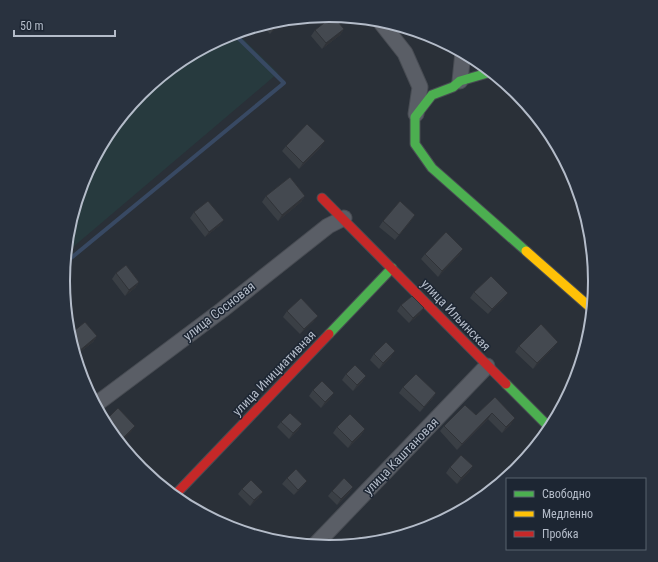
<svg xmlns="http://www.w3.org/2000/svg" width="658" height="562" viewBox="0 0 658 562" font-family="'Roboto Condensed',sans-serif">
<rect width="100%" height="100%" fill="#2a3038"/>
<path fill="#273a3e" d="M236 32 278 73 66 253C74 168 125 90 201 49 212 43 224 36 236 32Z"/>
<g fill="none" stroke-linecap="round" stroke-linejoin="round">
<path stroke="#384963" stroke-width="4" d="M65 263 284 83 233 33"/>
<defs>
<path id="street" d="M379 20 405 53 420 87 416 114
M460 81 463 52
M95 405 222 310 328 226 344 218
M314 546 487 366"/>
<path id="fast" d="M491 72 460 81 453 87 432 95 415 117V144L432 168 526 251
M329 334 392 268
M506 384 550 428"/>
<path id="slow" d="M526 251 592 309"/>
<path id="jam" d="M322 198 506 384
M174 496 329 334"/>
</defs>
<use href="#street" stroke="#484c53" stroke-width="17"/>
<use href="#fast" stroke="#484c53" stroke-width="11"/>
<use href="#slow" stroke="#484c53" stroke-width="11"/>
<use href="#jam" stroke="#484c53" stroke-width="11"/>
<use href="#street" stroke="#5a5e66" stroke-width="15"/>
<use href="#fast" stroke="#4caf50" stroke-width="9"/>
<use href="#slow" stroke="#ffc107" stroke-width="9"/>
<use href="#jam" stroke="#c62828" stroke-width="9"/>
</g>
<path fill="#3a3f45" d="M284 19 270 34 262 25 277 20Z
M344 29 340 35 322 49 311 36 315 30Z
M286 146 321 147 299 169 282 151Z
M266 196H305L301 202 278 221 262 202Z
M194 212 224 220 219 226 205 237 190 218Z
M383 221H411L395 240 379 227Z
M463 249 459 255 438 277 421 259 425 254Z
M116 273 139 282 135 288 125 296 112 279Z
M474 292 504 299 488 314 470 298Z
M401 305 420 314 409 323 397 311Z
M287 311 314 321 300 334 283 317Z
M69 335 97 336 93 342 75 356Z
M519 346 554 347 533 369 515 352Z
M374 354 391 357 379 369 370 360Z
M346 374 366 376 362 382 353 391 342 380Z
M403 387 436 393 432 399 420 412 399 393Z
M313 390 330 399 321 408 309 396Z
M495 397 511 424 502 433 488 419 457 450 440 431 444 426 476 415Z
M281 422 302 424 298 430 289 439 277 427Z
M337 427 365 429 361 435 348 448 333 433Z
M473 466 469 472 457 484 446 473 450 467Z
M287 478 307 481 303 486 294 495 282 484Z
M353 487 349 493 337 505 328 496 332 491Z
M242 489 259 497 250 506 238 494Z"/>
<path fill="#303338" d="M284 19 270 34 274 28 282 20Z
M344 29 340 35 322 49 326 43Z
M325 141 321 147 299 169 303 163Z
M305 196 301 202 278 221 282 215Z
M415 215 411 221 395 240Z
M224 220 219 226 205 237 209 232Z
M463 249 459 255 438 277 442 271Z
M139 282 135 288 125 296 129 290Z
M508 293 504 299 488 314 492 309Z
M424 308 420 314 409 323 413 318Z
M318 316 314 321 300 334 304 329Z
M97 336 93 342 75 356 78 352Z
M558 342 554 347 533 369 537 363Z
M395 351 391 357 379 369 383 363Z
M366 376 362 382 353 391 357 385Z
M334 393 330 399 321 408 325 402Z
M436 393 432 399 420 412 424 407Z
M492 413 488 419 457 450 462 444Z
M515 418 511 424 502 433 506 427Z
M302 424 298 430 289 439 293 433Z
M135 426 131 432 120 443 119 442Z
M365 429 361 435 348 448 352 442Z
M473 466 469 472 457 484 461 478Z
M307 481 303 486 294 495 298 490Z
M353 487 349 493 337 505 341 499Z
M263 492 259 497 250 506 254 500Z"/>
<path fill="#444950" stroke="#303338" d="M333 16 344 29 326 43 315 30Z
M277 20H282L274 28 269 23Z
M307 124 325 141 303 163 286 146Z
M290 177 305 196 282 215 266 196Z
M208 201 224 220 209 232 194 212Z
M400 201 415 215 399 235 383 221Z
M446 232 463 249 442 271 425 254Z
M126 265 139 282 129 290 116 273Z
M491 276 508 293 492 309 474 292Z
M412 296 424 308 413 318 401 305Z
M301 298 318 316 304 329 287 311Z
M85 322 97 336 78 352 72 344 69 335Z
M541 324 558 342 537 363 519 346Z
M386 342 395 351 383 363 374 354Z
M355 365 366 376 357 385 346 374Z
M416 374 436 393 424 407 403 387Z
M322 381 334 393 325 402 313 390Z
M495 397 515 418 506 427 492 413 462 444 444 426 465 405 476 415Z
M118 408 135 426 119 442 108 429 104 422Z
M290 413 302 424 293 433 281 422Z
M350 414 365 429 352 442 337 427Z
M461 455 473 466 461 478 450 467Z
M296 469 307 481 298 490 287 478Z
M159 476 168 485 167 490 155 480Z
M344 478 353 487 341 499 332 491Z
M251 480 263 492 254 500 242 489Z
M360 536 368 543 351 545Z"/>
<g text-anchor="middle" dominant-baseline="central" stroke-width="3" stroke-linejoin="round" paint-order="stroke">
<g font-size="13" fill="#b4bcc9" stroke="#1d2633">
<text transform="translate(219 311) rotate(-38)">улица Сосновая</text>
<text transform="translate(456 315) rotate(46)">улица Ильинская</text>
<text transform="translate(274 373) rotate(-46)">улица Инициативная</text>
<text transform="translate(401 456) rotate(-46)">улица Каштановая</text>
</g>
</g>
<path d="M0 0H658V562H0ZM70 281a259 259 0 1 1 518 0a259 259 0 1 1-518 0Z" fill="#29323f" fill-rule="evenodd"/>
<path fill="none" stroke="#b4bcc9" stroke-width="2" d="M70 281a259 259 0 1 1 518 0a259 259 0 1 1-518 0Z"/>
<rect x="506" y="478" width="140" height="72" fill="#1d2633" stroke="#59626f"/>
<rect x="514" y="491" width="20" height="6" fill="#4caf50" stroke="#59626f"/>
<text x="542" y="498" font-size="12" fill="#b4bcc9">Свободно</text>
<rect x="514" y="511" width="20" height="6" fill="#ffc107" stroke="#59626f"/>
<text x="542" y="518" font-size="12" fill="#b4bcc9">Медленно</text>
<rect x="514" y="531" width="20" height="6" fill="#c62828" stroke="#59626f"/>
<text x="542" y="538" font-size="12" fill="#b4bcc9">Пробка</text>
<path d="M14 30v6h101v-6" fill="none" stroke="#b4bcc9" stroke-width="2"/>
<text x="20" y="30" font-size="12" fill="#b4bcc9" stroke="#1d2633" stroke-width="3" paint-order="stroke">50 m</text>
</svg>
